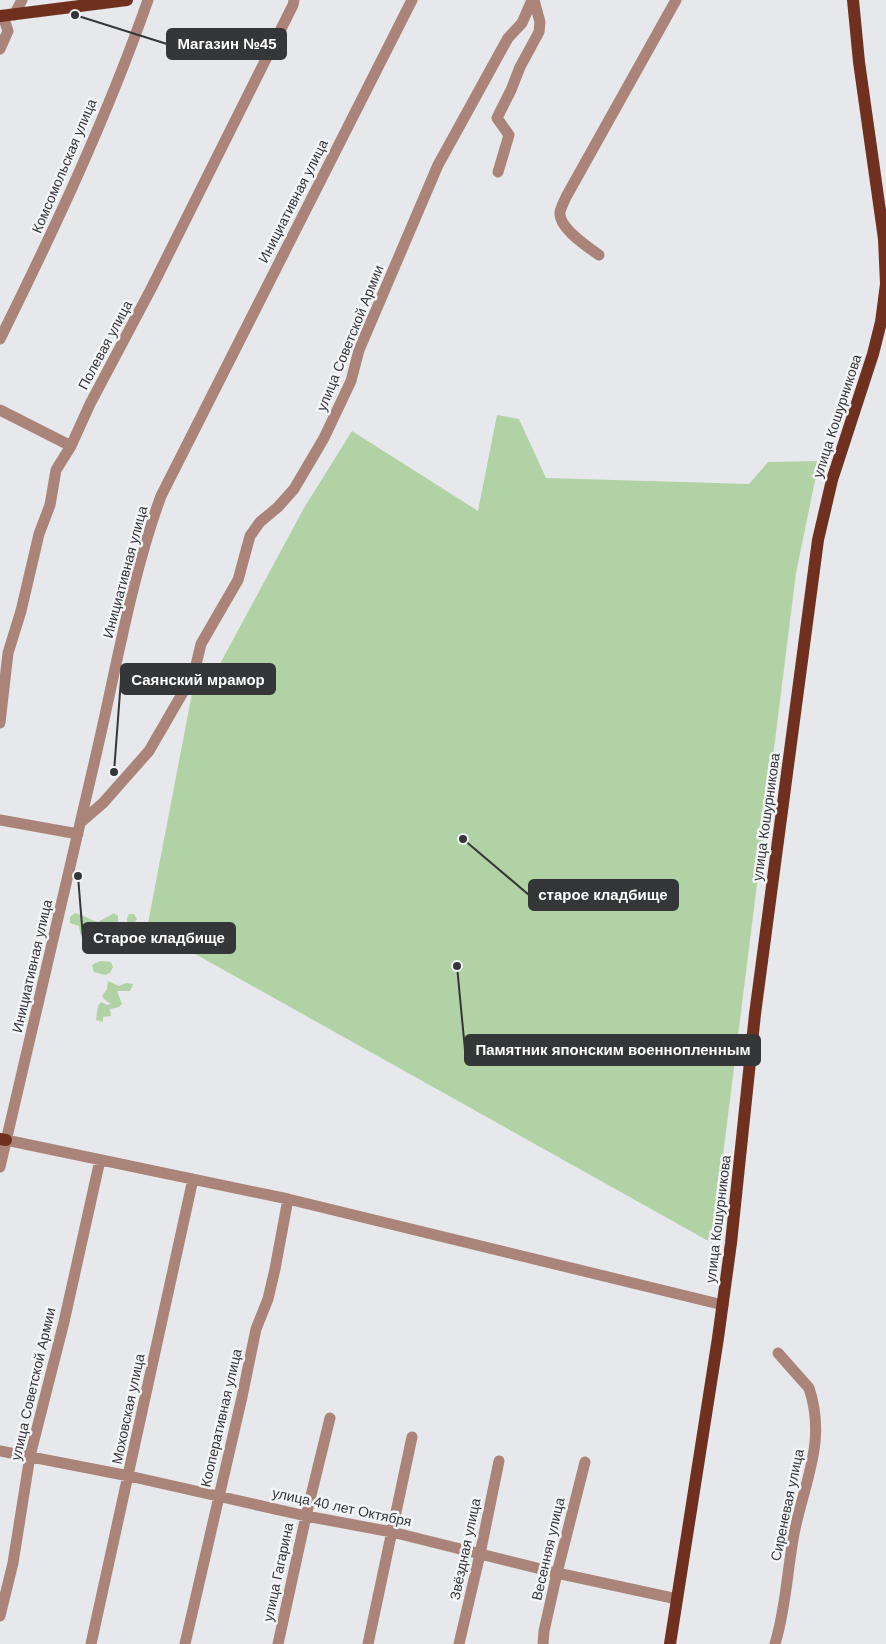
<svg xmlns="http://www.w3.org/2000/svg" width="886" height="1644" viewBox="0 0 886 1644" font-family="Arial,sans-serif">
<rect width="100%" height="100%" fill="#e6e8eb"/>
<path fill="#b0d2a4" d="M497 415 519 419 546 478 749 484 768 462 819 461 796 573 712 1243 181 946 148 923 194 683 208 686 304 508 352 431 478 511Z
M75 913C84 915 90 920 98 922L114 913 118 916V922L111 929 93 928 89 937 83 939 80 932 79 926 70 923V917Z
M129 914H134L137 919 135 922 143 930 145 935C133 944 130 951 114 953L113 947 125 938C125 931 128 924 127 918Z
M100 961 111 962 113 967 110 973 105 975 94 972 92 965Z
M108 981 119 986 126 983 133 984 130 991H117L122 1004 119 1007 110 1009 111 1016 103 1017V1022L96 1020 98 1006 101 1002 107 1005 111 1004 105 1000 102 996 107 989Z"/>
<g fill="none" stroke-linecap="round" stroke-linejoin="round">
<path stroke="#aa8479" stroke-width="11" d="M14 15 22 0
M0 49 8 31 3 16
M498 172 509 135 497 118 511 90 520 67 539 32 540 22 534 0
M599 255C588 247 558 228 560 212 561 207 564 202 566 197L676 0
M0 339C55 228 107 117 148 0
M0 410 71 446
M0 723 8 653 21 611 39 534 50 505 56 470 71 446 90 404 152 287 293 5 294 0
M0 820 78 834
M81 822 103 803 149 751 182 694 196 665 201 644 238 580 250 536 260 522 278 507 294 489 324 438 351 381 359 350 438 165 508 38 522 23 532 0
M6 1140 288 1199 723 1305
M0 1167C31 1030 64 893 96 755 116 670 131 578 161 496L412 0
M0 1451 129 1476 306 1516 392 1532 557 1573 677 1599
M0 1616 13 1563 30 1456 64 1322 100 1160
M91 1644 193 1179
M185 1644 242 1397 256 1329 268 1299 275 1269 288 1199
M278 1644 306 1516 330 1418
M368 1644 412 1437
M459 1644 480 1554 499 1461
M543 1644 544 1631 557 1573 585 1462
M775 1644C786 1608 787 1571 794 1534 804 1482 827 1442 809 1388L778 1353"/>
<path stroke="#6f3020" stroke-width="12" d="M0 16 127 0
M0 1139 6 1140
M670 1644 718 1338 731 1243 755 1014 818 540 832 480 873 354 881 322 886 284 884 239 859 62 853 0"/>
</g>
<g text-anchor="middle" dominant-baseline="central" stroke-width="5" stroke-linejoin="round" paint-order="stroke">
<g font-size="14" fill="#353637" stroke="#f4f5f8">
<text transform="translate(64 166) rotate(-67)">Комсомольская улица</text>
<text transform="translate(293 201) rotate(-63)">Инициативная улица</text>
<text transform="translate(350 338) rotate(-68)">улица Советской Армии</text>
<text transform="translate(105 345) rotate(-62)">Полевая улица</text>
<text transform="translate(837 416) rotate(-72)">улица Кошурникова</text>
<text transform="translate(125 572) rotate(-75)">Инициативная улица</text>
<text transform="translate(766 817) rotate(-82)">улица Кошурникова</text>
<text transform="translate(32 966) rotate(-77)">Инициативная улица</text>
<text transform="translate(718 1219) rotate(-83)">улица Кошурникова</text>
<text transform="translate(33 1384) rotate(-77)">улица Советской Армии</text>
<text transform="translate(128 1409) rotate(-78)">Моховская улица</text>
<text transform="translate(221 1418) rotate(-77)">Кооперативная улица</text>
<text transform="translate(787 1505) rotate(-78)">Сиреневая улица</text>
<text transform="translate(342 1507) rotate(12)">улица 40 лет Октября</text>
<text transform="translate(465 1549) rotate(-78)">Звёздная улица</text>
<text transform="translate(548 1549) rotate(-77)">Весенняя улица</text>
<text transform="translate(278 1572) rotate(-78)">улица Гагарина</text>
</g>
</g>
<path fill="none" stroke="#353637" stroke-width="2" d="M75 15L167 44M114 772L121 679M463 839L529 895M78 876L83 938M457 966L465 1050"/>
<g fill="#353637" stroke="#f4f5f8" stroke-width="2">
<circle cx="75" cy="15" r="5"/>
<circle cx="114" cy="772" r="5"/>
<circle cx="463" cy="839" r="5"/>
<circle cx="78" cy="876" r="5"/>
<circle cx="457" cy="966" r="5"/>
</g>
<g fill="#353637" stroke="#353637" stroke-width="2">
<rect x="167" y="29" width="119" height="30" rx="5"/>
<rect x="121" y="664" width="154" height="30" rx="5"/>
<rect x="529" y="880" width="149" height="30" rx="5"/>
<rect x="83" y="923" width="152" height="30" rx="5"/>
<rect x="465" y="1035" width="295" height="30" rx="5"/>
</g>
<g font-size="15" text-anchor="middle" font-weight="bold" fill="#fff">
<text x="227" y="49">Магазин №45</text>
<text x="198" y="685">Саянский мрамор</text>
<text x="603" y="900">старое кладбище</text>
<text x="159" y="943">Старое кладбище</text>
<text x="613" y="1055">Памятник японским военнопленным</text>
</g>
</svg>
